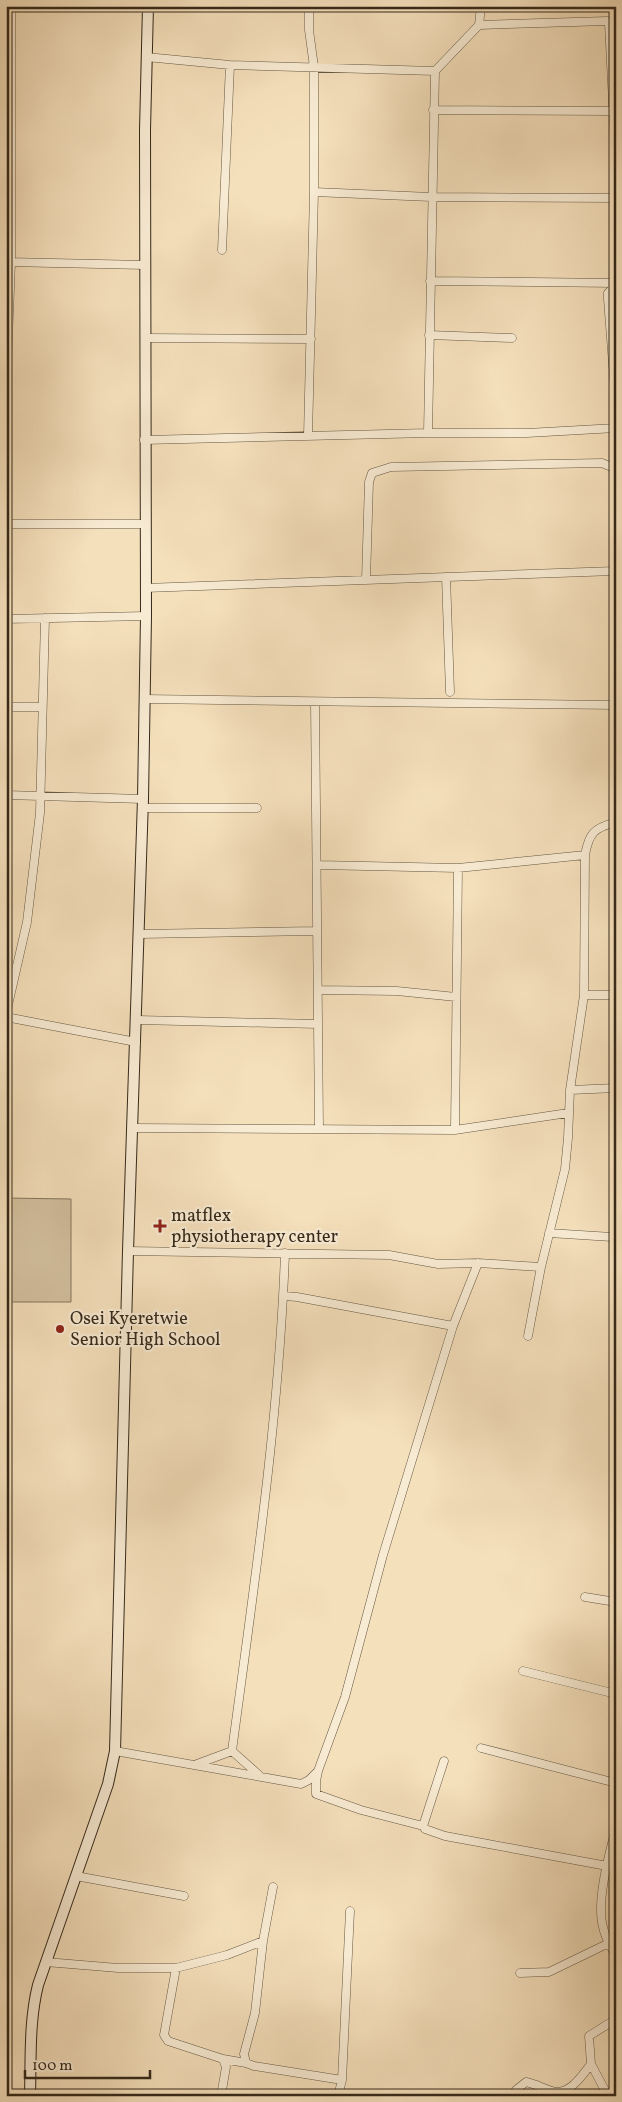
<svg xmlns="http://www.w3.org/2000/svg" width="622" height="2102" viewBox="0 0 622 2102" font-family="Vollkorn,serif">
<rect width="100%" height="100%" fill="#f5e0bc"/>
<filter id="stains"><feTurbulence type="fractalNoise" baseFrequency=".004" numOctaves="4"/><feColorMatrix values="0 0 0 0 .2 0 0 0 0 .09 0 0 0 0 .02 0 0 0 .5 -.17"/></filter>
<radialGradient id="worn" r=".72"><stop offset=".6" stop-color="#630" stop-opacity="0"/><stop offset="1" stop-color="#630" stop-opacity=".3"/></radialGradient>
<path fill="#d4c1a0" stroke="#84755d" d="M6 1198 71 1199V1302H6Z"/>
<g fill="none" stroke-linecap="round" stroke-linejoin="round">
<defs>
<path id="street" d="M479 25 607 21 609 23 616 162
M146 57 230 65 435 71
M433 110 613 111
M314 192 431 197 616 198
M222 250 230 65
M7 262 145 265
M430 281 616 283
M616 285 608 293V299L616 403
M429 335 512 338
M145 338 311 339
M428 433 435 71 479 25 481 6
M308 436 314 192V67L309 30V6
M144 440 428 433H527L616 428
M616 482V594
M6 524H144
M7 524 6 391 11 262V6
M446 577 450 692
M366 580 369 482 372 473 391 467 602 463 614 468 616 475
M145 588 615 571
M6 619 146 616
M144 699 616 705
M315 702 319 1129
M6 707H42
M6 795 143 799
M143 808H257
M318 865 458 868 585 855
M140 934 317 931
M318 990 397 991 456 997
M584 995H616
M6 1014 27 922 40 813 45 618
M6 1017 136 1042
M137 1020 318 1024
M570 1090 616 1088
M133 1128 455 1130 568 1113
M455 1130 458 868
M549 1233 612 1237
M128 1251 389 1255 438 1264 478 1263 541 1267
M284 1296 297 1297 453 1326
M528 1336 541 1267 565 1169 568 1138 570 1090 584 995 585 855C589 833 594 828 616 822
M585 1597 616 1602
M523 1671 616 1694
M481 1748 616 1783
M115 1751 301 1784 309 1780 317 1772
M232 1751C254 1586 279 1420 285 1253
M232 1751 259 1775
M444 1761 423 1826 361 1810 316 1794V1781L318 1771 345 1697 383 1555 453 1326 478 1263
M197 1764 232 1751
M423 1826 425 1829 445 1836 607 1866
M616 1828C609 1855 596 1901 603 1927 605 1938 611 1947 616 1956
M76 1876 184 1896
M263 1941 255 2013 244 2054 246 2063 254 2066 342 2080 350 1911
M46 1962 118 1968H176L227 1955 263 1941 273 1887
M176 1968 164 2035 168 2041 223 2059 226 2067 221 2096
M520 1973 549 1972 609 1943
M223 2059 246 2063
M591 2064 608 2096
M338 2096 342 2080
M513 2096 516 2090 526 2082C536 2084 542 2088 552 2091 569 2096 582 2076 591 2064L589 2036 616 2019"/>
<path id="secondary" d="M30 2096C31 2059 29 2021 38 1985L108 1784 115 1751 128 1251 143 799 146 616 145 130 148 6"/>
</defs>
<use href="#street" stroke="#655742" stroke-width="9"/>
<use href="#secondary" stroke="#35291a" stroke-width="12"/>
<use href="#street" stroke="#f8ebd3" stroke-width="8"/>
<use href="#secondary" stroke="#f8ebd3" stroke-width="10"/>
</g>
<g fill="#8f2418" stroke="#f8ebd3" stroke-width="2">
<path d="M157.5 1218.5h5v5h5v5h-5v5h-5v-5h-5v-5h5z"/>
<circle cx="60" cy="1329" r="5"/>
</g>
<g text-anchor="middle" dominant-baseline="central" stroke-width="4.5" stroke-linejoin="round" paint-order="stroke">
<g font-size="18" fill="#35291a" stroke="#f8ebd3" text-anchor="start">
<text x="171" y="1216">matflex<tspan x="171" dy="21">physiotherapy center</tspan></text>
<text x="70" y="1319">Osei Kyeretwie<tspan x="70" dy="21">Senior High School</tspan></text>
</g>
</g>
<rect width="622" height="2102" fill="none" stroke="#f5e0bc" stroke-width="25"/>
<rect x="8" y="8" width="607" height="2087" fill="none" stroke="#35291a" stroke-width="2.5"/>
<rect x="12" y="12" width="597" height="2077" fill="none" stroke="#35291a"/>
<path d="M25 2070v8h125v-8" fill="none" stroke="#35291a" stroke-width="2.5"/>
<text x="32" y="2070" font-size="15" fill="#35291a" stroke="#f8ebd3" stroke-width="4" paint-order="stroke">100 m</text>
<rect width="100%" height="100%" filter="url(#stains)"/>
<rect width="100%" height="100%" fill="url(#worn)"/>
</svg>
